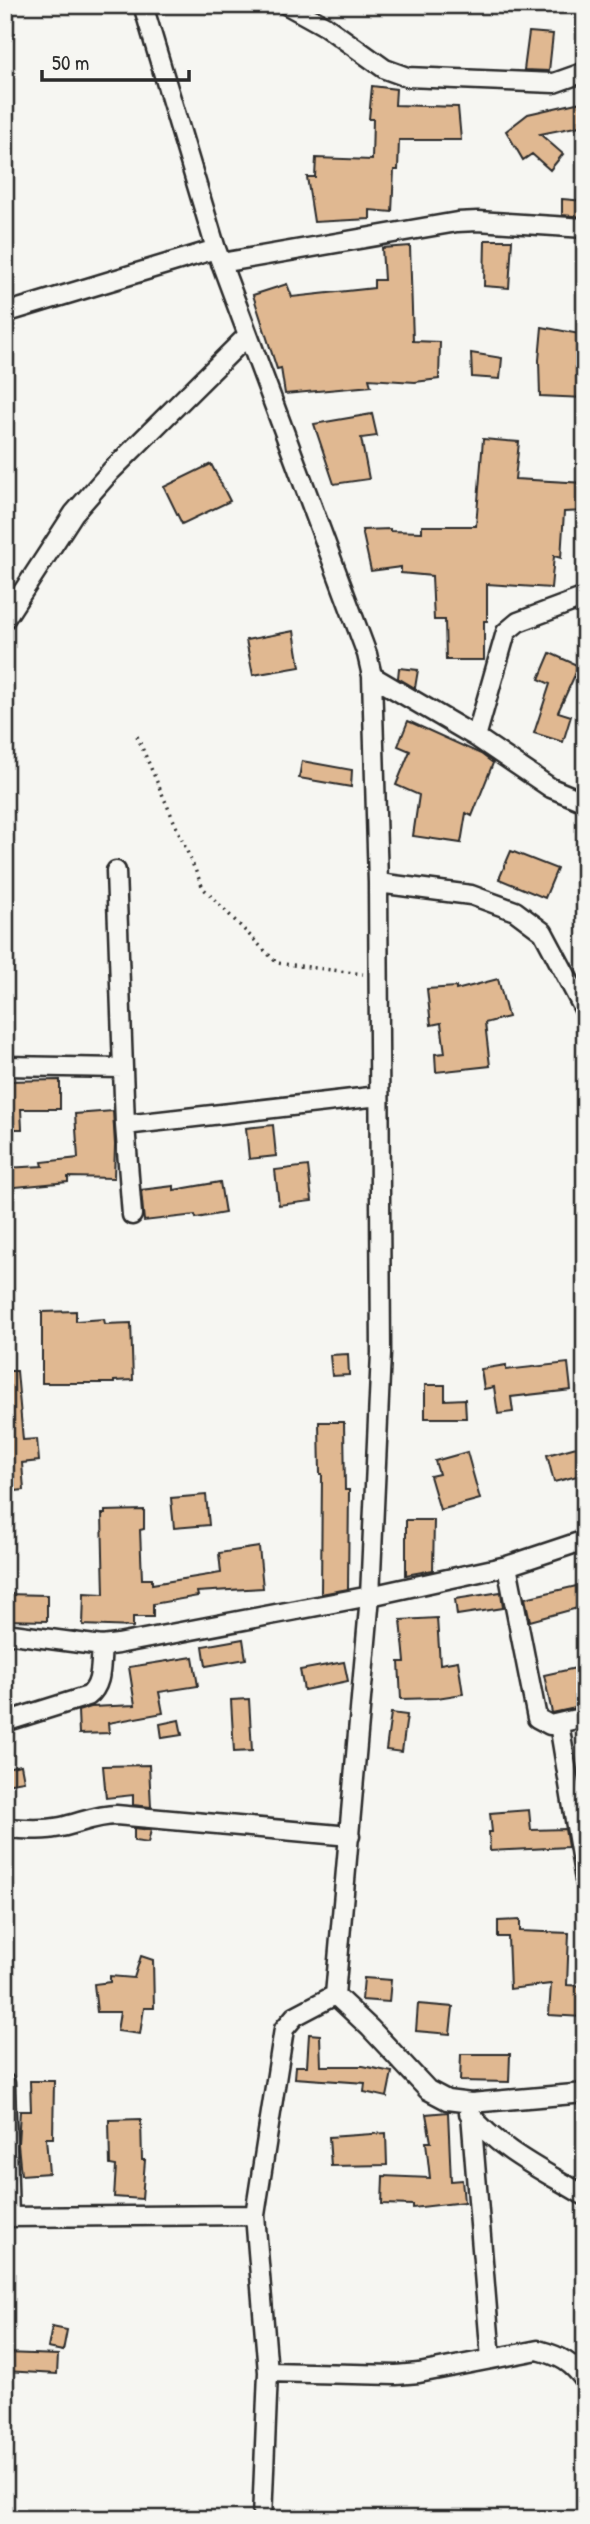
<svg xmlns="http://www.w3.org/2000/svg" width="590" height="2524" viewBox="0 0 590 2524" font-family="'Patrick Hand',sans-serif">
<rect width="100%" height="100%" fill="#f6f6f2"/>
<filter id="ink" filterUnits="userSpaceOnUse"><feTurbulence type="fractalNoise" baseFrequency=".0143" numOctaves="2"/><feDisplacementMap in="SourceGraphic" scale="14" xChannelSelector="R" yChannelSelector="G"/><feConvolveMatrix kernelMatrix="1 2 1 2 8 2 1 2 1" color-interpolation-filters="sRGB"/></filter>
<g filter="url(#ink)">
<path fill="#e0b891" stroke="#2b2b2b" stroke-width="2" d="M529 32 553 34 549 71 524 70Z
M372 86 396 89 395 105 458 107 461 140H399L398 170H394L392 212 370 210V219L314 222 307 177H315L316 158 372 160 373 119H369Z
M581 102 585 125 540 134 563 154 550 170 532 154 523 160 506 131 528 114Z
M562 199 585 201V217L562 215Z
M485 240H512L509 288 484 286Z
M410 246 413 341 440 342 439 379 415 382 369 379 371 386 285 394 281 368 277 369 253 295 287 284 292 297 374 288V280H384L382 248Z
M542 327 585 335V398L540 396 539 360Z
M471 353 502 358 500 379 472 377Z
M372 414 377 436 361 438 369 479 334 484 314 424Z
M483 439 519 442 515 479 585 483V511L564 512 561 558 554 556 551 588 487 584V621H484V660H446L445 620H434L432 576 401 573V567L371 571 362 530 390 529V531L422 532V526H476Z
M211 464 230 501 182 524 164 487Z
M294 631 300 667 253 675 246 640Z
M550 653 579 666 558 712 571 716 563 742 534 733 550 684 539 679Z
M399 668 418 670 415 688 398 678Z
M408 721 481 754 493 763 472 816 466 813 461 843 413 836 419 795 396 785 410 751 398 746Z
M302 761 352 770 351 787 299 778Z
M511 851 557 869 545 898 499 879Z
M498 979 508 1017 485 1023 490 1066 436 1072 435 1054 445 1053 441 1023 431 1025 427 989 456 987V990Z
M60 1080V1109H21L22 1129H5V1081Z
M113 1111 115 1145 114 1178 68 1177V1182L5 1188V1168L43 1166 42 1162 78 1158 75 1114Z
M273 1125 276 1156 249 1159 246 1128Z
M308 1166 312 1201 279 1205 275 1170Z
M220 1182 225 1213 196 1218 195 1215 144 1221 141 1190 174 1186V1190Z
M76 1311V1321L104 1319 105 1324 131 1323 133 1380 114 1381V1383H42V1312Z
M348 1354 349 1375 332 1376 330 1355Z
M568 1363 571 1390 511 1397 513 1412 498 1414 494 1387 484 1389 481 1369 506 1365V1370Z
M5 1371H17L23 1440 37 1439 39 1461 22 1463 24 1490 5 1492Z
M425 1385H445V1400L465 1399 466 1418H425Z
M319 1422H344L345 1490H349L348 1589 321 1594 322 1474H320Z
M580 1446 585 1474 554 1482 547 1455Z
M467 1452 480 1499 440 1510 430 1476 439 1474 435 1461Z
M206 1495 209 1525 174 1528 171 1498Z
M144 1510V1529L140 1530 142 1579H152V1584L221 1573 219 1553 259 1547 263 1588 197 1592 198 1596 153 1604V1617H133V1627L83 1625 84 1593 104 1594 102 1514H105V1511Z
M406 1520H434L433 1570 406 1575Z
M585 1584V1606L530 1621 525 1598Z
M501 1592 503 1608 457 1615 455 1599Z
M5 1594 47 1595V1621L5 1620Z
M437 1618 440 1664 458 1661 463 1694 437 1698 401 1699 399 1662H405L401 1620Z
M243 1639 246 1659 206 1666 203 1646Z
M193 1657 198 1686 159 1692 163 1713 108 1723 109 1733 79 1734 78 1711 91 1707 135 1705 129 1667Z
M344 1662 348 1681 304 1690 300 1670Z
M585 1666V1706L552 1713 544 1675Z
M249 1699 252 1751 234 1752 231 1700Z
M391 1713 407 1715 402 1752 386 1750Z
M179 1720 182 1735 162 1738 160 1724Z
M21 1765 24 1781 5 1784V1768Z
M149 1765 151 1807 133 1805V1795L106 1798 103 1766Z
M529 1810 531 1830 565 1829 568 1847 490 1851 489 1832H492L490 1813Z
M134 1828 151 1830 148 1843 134 1841Z
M520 1920V1931L569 1933 567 1985 584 1986 582 2017 549 2015 551 1984 510 1989 508 1937H498V1921Z
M141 1956 153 1960 154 2008H144L140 2034 117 2031 120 2012H97L94 1984 110 1982V1976L134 1978Z
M364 1978 391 1980 389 2002 362 2000Z
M418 2004 453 2007 450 2034 416 2031Z
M309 2034 320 2035 321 2066H363L392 2072 387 2097 364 2092 365 2083 295 2078 296 2066H307Z
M461 2054H510L509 2082 460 2081Z
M30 2081H54L53 2138H46L49 2173 21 2175 18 2144 20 2111H31Z
M448 2112 451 2181 462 2180 464 2202 413 2208V2205L382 2204 383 2176 430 2178 426 2142H431L426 2114Z
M141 2119 142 2160H145L142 2199 114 2197 116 2166 110 2165 109 2120Z
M386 2133 387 2165 331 2166 329 2137Z
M52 2327 67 2330 63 2351 48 2348Z
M5 2353 58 2355 57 2374 5 2371Z"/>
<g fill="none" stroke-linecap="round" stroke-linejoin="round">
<defs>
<path id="minor" d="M143 5 216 249 367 654 372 676 378 883 381 1353 370 1596 335 1995
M287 5 325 26 385 69 407 77 554 83 585 72
M221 263 457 222 478 221 585 228
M5 313 216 249
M5 619 74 513 111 471 248 335
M372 676 476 737 551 788 585 802
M476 737 506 632 518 622 585 597
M116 871 125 1125 132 1215
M378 883 471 895 515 911 543 932 585 1011
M5 1066 122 1068
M125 1125 379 1096
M507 1566 537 1718 550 1725 585 1717
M5 1633 102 1646 118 1644 370 1596 507 1566 585 1540
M5 1722 88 1696C103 1685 100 1664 102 1646
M559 1724 585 1880
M5 1828C24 1829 43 1831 61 1827 80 1823 97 1815 116 1815L350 1836
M335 1995 370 2028 428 2090 447 2100 471 2103 585 2093
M5 2083 9 2217
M469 2113C499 2150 544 2171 585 2196
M471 2114 491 2359
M5 2217 255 2215
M268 2372 396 2375 419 2373 538 2350C560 2356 572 2362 585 2381
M262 2519 268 2372 255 2215 284 2029 295 2016 335 1995"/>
</defs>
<use href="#minor" stroke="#2b2b2b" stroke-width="23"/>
<path stroke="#2b2b2b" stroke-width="3.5" stroke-dasharray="2 5" stroke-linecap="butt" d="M137 736 203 888 277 963 363 974"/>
<use href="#minor" stroke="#f6f6f2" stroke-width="18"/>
</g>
</g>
<rect width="590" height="2524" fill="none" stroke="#f6f6f2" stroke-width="28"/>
<rect x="14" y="14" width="562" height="2496" fill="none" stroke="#2b2b2b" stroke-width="2.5" filter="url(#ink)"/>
<path d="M42 70v10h147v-10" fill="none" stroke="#2b2b2b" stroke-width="3.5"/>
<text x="52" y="70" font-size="21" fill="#2b2b2b" stroke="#f6f6f2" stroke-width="5" paint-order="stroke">50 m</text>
</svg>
